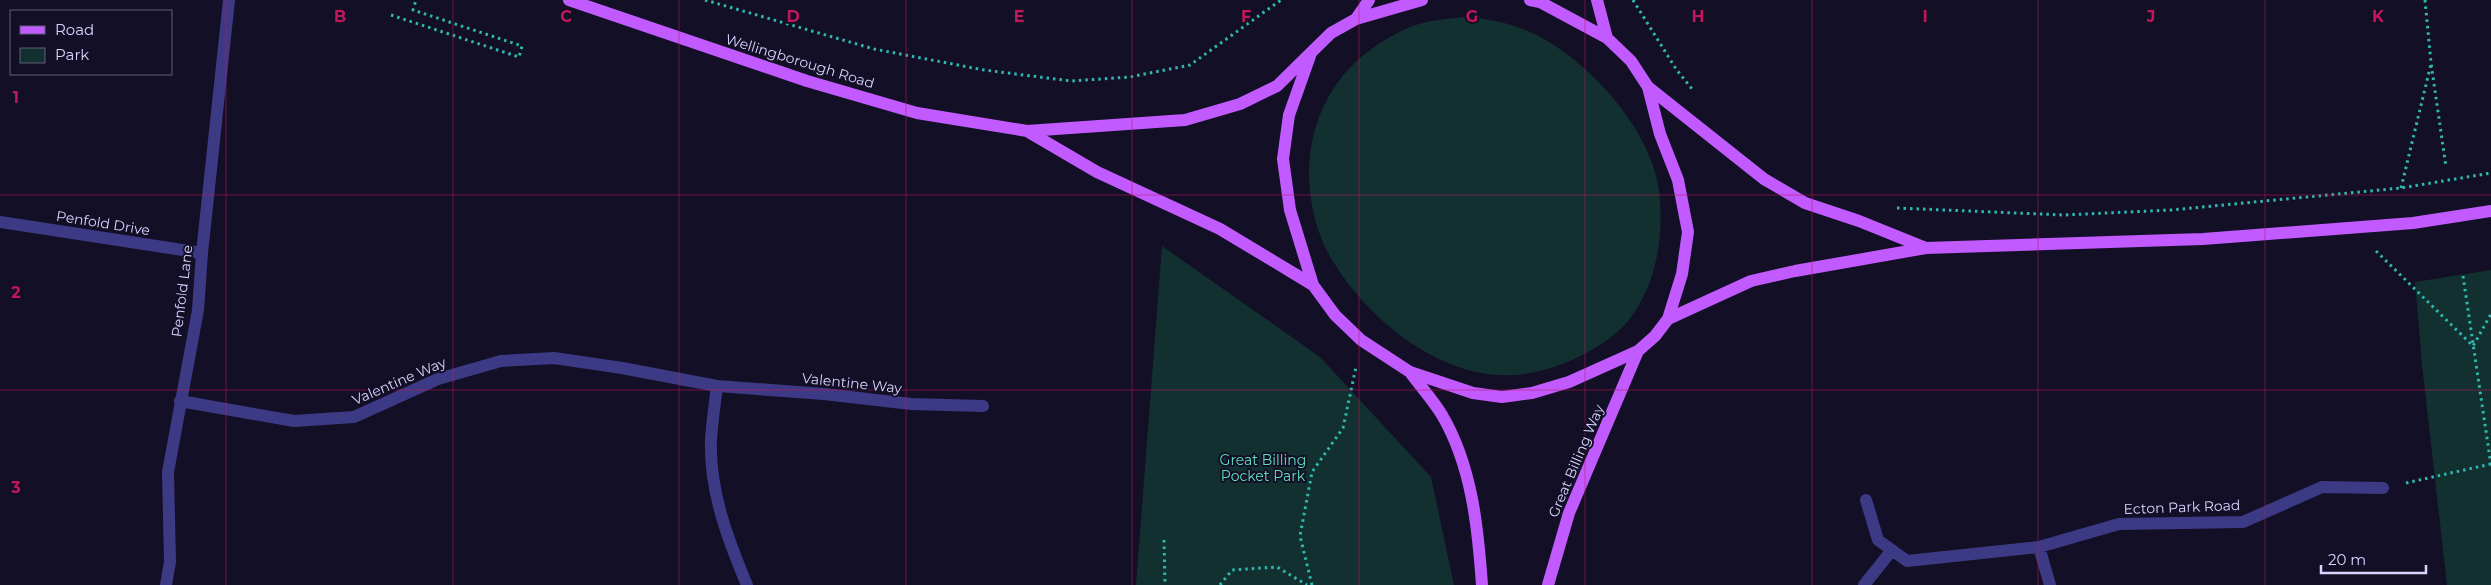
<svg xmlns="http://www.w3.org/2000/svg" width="2491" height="585" viewBox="0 0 2491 585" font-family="Montserrat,sans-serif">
<rect width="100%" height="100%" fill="#130f26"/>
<path fill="#12302f" d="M1465 17C1493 19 1519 25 1544 39 1592 66 1648 128 1658 184 1667 239 1654 311 1603 343 1573 363 1535 377 1498 375 1431 371 1364 315 1331 258 1317 235 1310 205 1309 178 1308 108 1345 55 1410 27 1427 20 1446 19 1465 17Z
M1162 246 1320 357 1431 477 1454 585H1136Z
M2491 270V585H2447L2422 365 2415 282Z"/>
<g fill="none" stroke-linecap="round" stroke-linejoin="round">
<path stroke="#2fb8b0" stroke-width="3" stroke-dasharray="2.5 4" stroke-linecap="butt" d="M705 0 874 49 984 70 1071 81 1130 77 1190 65 1281 0
M1633 0 1676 69 1692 89
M2425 0 2431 63 2446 167
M391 15 519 57 522 46 413 10 416 0
M2401 188 2431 64
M1897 208 2064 215 2171 210 2401 188 2491 173
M2376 251 2473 346 2491 314
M2463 276 2491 465
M2406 483 2491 464
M1164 540 1165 585
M1220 585 1232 570 1277 567 1307 585
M1312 585 1300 536 1312 472 1343 428 1356 367"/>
<path stroke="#3d3a85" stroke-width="12" d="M0 222 202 253
M717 386C715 403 712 422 711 440 709 490 728 540 747 585
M180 401 294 421 354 417 438 379 501 361 554 358 622 368 717 386 824 394 911 404 983 406
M1866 500 1878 540 1907 561 2039 547 2119 524 2243 522 2322 487 2383 488
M2039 547 2050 585
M166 585 170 562 168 472 198 310 202 253 229 0
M1864 585 1892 550"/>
<path stroke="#c25bff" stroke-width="12" d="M569 0 807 81 917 113 1027 131 1185 120 1240 104 1277 86 1331 33 1356 19 1422 0
M1530 0 1540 2 1607 38 1631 61 1648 87 1764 179 1805 203 1859 221 1926 248
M1597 0 1607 38
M1356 19 1369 0
M1310 56 1289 115 1283 159 1290 210 1313 285 1335 315 1361 340 1410 372 1473 393 1502 397 1532 393 1569 382 1638 351 1655 336 1668 319 1682 274 1688 232 1678 180 1660 134 1648 87
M1027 131 1097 172 1220 229 1313 285
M1668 319 1751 281 1795 271 1926 248 2203 239 2413 223 2491 211
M1410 372C1420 386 1433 400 1442 415 1472 466 1478 528 1482 585
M1548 585 1569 513 1638 351"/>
</g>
<path fill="none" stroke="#c2185b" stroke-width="1" stroke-opacity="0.55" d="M226 0V585M453 0V585M679 0V585M906 0V585M1132 0V585M1359 0V585M1585 0V585M1812 0V585M2038 0V585M2265 0V585M0 195H2491M0 390H2491"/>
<g text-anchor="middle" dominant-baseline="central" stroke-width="4" stroke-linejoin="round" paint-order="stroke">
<g font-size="14" fill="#d9d4ff" stroke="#130f26">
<text transform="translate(800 61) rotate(17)">Wellingborough Road</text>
<text transform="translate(103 223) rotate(9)">Penfold Drive</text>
<text transform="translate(182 291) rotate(-83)">Penfold Lane</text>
<text transform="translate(399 381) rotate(-23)">Valentine Way</text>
<text transform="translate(852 383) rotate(6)">Valentine Way</text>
<text transform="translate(1576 461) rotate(-67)">Great Billing Way</text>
<text transform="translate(2182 507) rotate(-2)">Ecton Park Road</text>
</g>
<g font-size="14" fill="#5fe0c0" stroke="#130f26">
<text x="1263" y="460">Great Billing<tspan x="1263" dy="16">Pocket Park</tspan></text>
</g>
</g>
<g font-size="16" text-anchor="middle" font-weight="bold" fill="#c2185b" stroke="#130f26" stroke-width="4" stroke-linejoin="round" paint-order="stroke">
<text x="340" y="22">B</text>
<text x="566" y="22">C</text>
<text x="793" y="22">D</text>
<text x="1019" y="22">E</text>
<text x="1246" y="22">F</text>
<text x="1472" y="22">G</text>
<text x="1698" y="22">H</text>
<text x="1925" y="22">I</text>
<text x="2151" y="22">J</text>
<text x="2378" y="22">K</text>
<text x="16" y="103">1</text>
<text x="16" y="298">2</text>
<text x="16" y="493">3</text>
</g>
<rect x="10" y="10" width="162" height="65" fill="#130f26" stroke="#625e7d"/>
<rect x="20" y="26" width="25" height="8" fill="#c25bff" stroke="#625e7d"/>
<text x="55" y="35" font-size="15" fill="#d9d4ff">Road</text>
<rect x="20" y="48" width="25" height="15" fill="#12302f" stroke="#625e7d"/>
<text x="55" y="60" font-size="15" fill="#d9d4ff">Park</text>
<path d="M2321 565v8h105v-8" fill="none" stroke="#d9d4ff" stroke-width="2.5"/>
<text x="2328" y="565" font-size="15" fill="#d9d4ff" stroke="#130f26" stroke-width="4" paint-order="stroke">20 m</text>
</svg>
